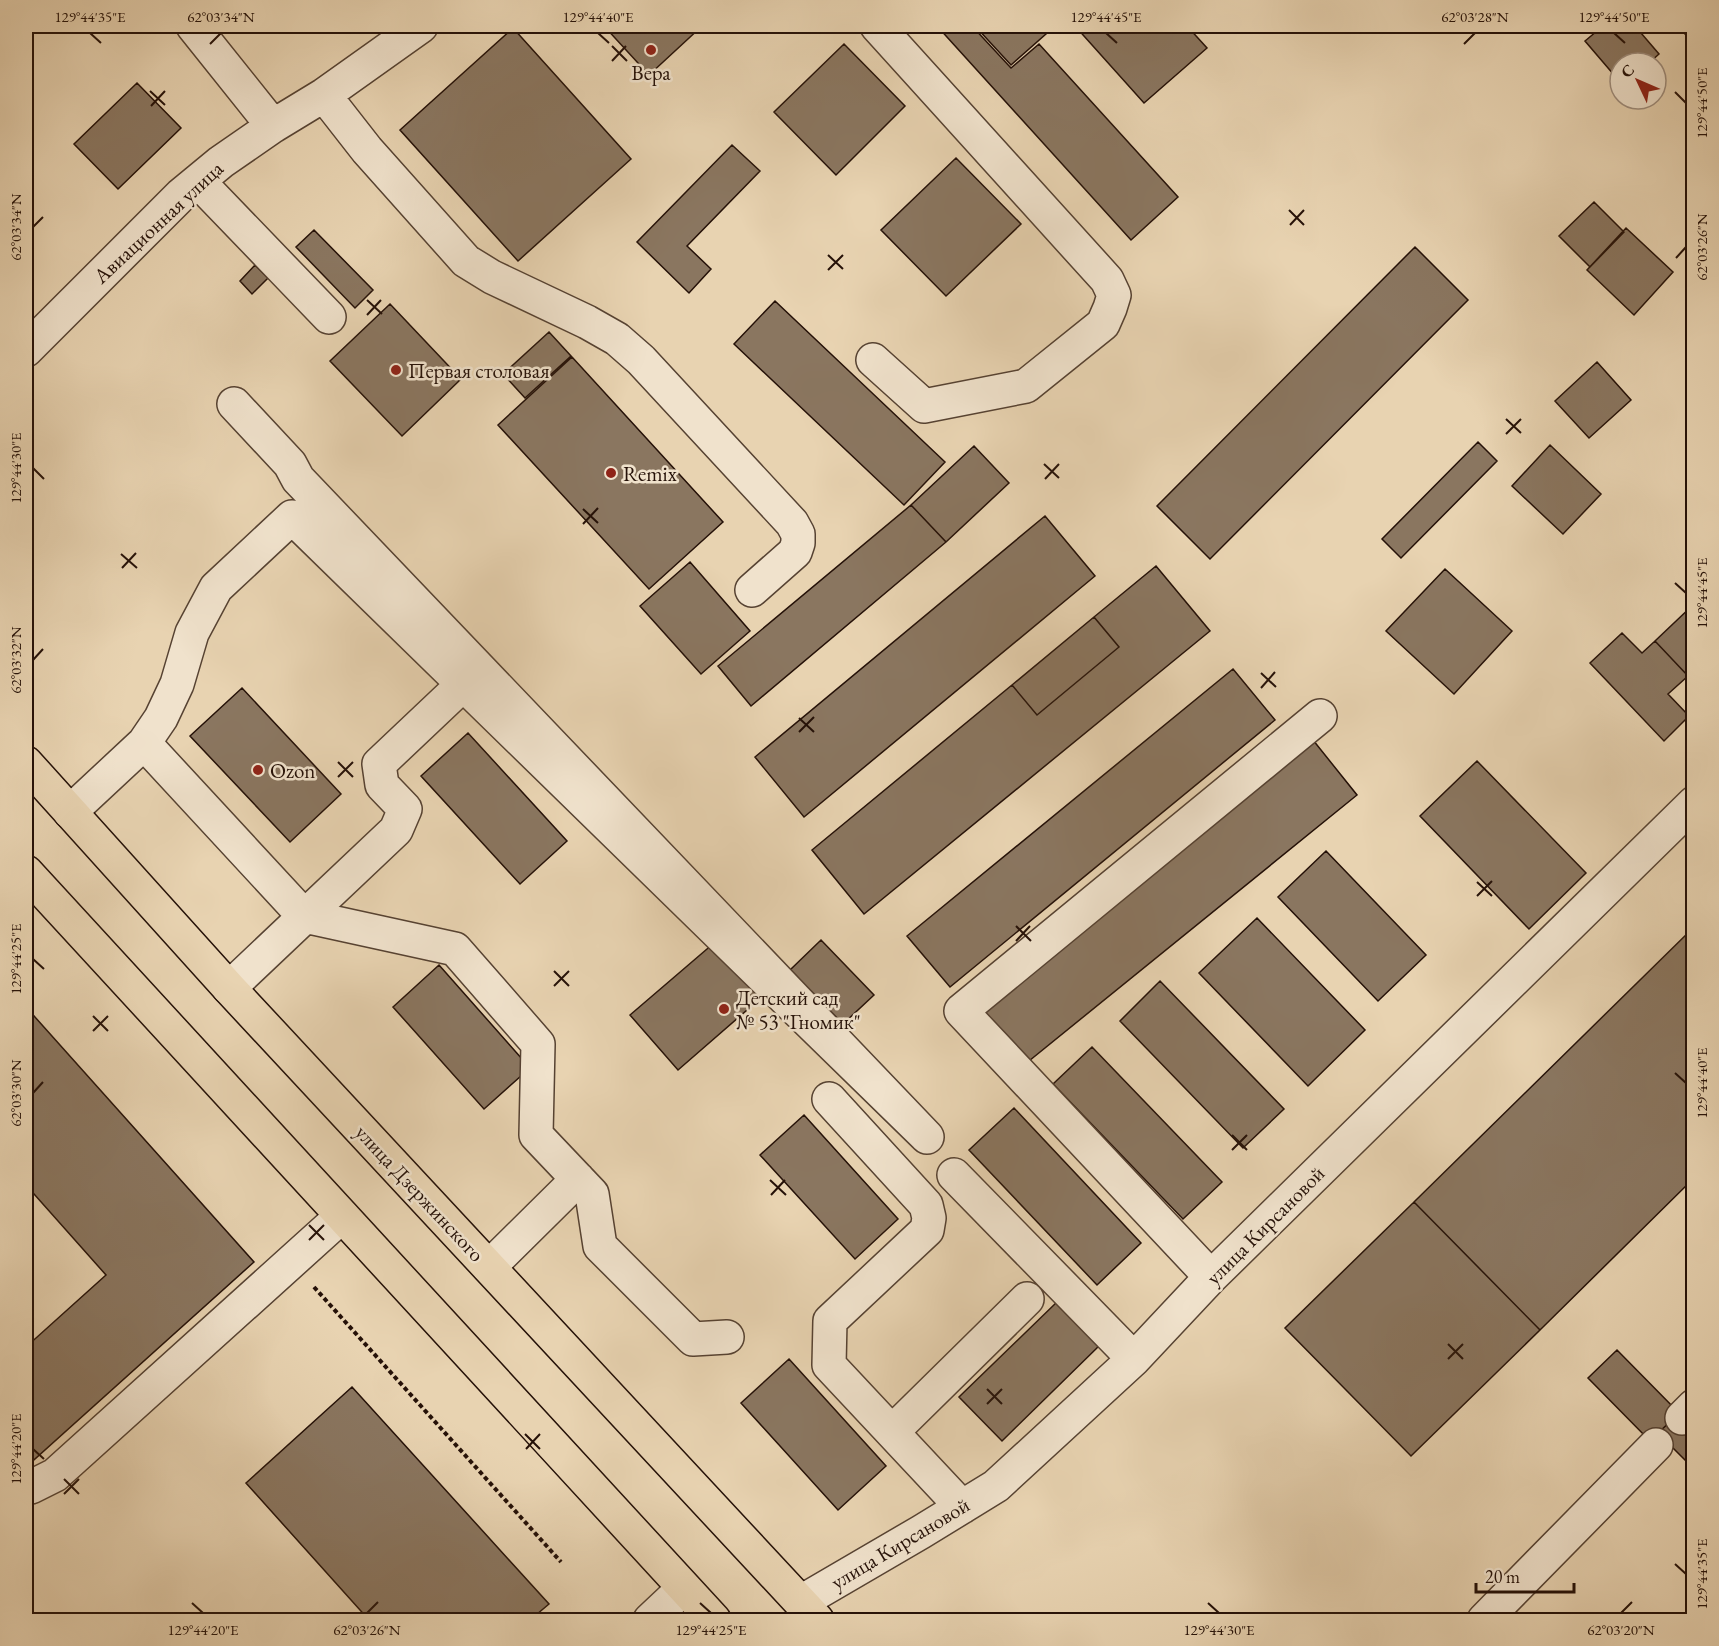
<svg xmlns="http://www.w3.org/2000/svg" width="1719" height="1646" viewBox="0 0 1719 1646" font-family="'EB Garamond',serif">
<rect width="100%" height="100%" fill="#e8d3b1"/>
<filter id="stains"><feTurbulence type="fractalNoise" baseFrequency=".00333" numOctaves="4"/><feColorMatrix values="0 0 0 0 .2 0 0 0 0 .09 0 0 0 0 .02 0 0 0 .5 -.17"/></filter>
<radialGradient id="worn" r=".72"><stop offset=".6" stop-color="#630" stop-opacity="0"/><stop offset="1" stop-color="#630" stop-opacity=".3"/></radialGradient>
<path fill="#8a7660" stroke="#251108" stroke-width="1.5" d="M604 26H702L649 75Z
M937 26H972L1011 68 1039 44 1178 197 1131 240Z
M975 26H1055L1011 65Z
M1075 26H1187L1207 48 1144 103Z
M1603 26H1635L1659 54 1649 63H1620V82L1585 41Z
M1677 26H1694V34L1689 38Z
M513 28 631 159 518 261 400 130Z
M844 44 905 106 836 175 774 112Z
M137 83 181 128 118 189 74 144Z
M732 145 760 171 687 246 711 269 689 293 637 242Z
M956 158 1021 224 946 296 881 230Z
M1594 202 1624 232 1590 267 1559 236Z
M1626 228 1673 272 1634 315 1587 270Z
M314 230 373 290 355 308 296 247Z
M1415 247 1468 300 1210 559 1157 506Z
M255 265 268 278 252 294 240 281Z
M775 301 945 462 904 505 734 344Z
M390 304 461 379 402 436 330 361Z
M549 332 571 356 525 398 503 374Z
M572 357 723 522 649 589 498 425Z
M1597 362 1631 400 1589 438 1555 401Z
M1478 442 1497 461 1401 558 1382 539Z
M1550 445 1601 494 1563 534 1512 486Z
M974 446 1009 483 946 542 911 505Z
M911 505 946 542 751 706 718 666Z
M1045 516 1095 576 804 817 755 757Z
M690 562 750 631 701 674 640 606Z
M1156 566 1210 631 864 914 812 850 1012 685 1037 715 1119 647 1094 617Z
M1445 569 1512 631 1454 694 1386 631Z
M1694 604V670L1688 676 1655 641Z
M1094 617 1119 647 1037 715 1012 685Z
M1622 633 1642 653 1655 641 1688 676 1668 694 1689 716 1664 741 1590 663Z
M1233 669 1275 720 950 987 907 936Z
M242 688 341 794 290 842 190 736Z
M468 733 567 841 520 884 421 776Z
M1313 740 1357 795 1024 1065 979 1010Z
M1477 761 1586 873 1529 929 1420 816Z
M1326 851 1426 955 1378 1001 1278 897Z
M1257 918 1365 1030 1308 1086 1199 973Z
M1694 927V1178L1540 1330 1414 1202Z
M821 940 874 995 843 1024 790 970Z
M714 943 762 997 678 1070 630 1015Z
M439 965 530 1068 484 1109 393 1007Z
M1160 981 1284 1109 1243 1148 1120 1021Z
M26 1007 254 1262 26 1467V1347L106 1275 26 1185Z
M1092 1047 1222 1182 1183 1219 1053 1084Z
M1014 1108 1141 1243 1097 1285 969 1150Z
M804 1115 898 1219 855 1259 760 1155Z
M1414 1202 1540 1330 1411 1456 1285 1328Z
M1059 1300 1101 1344 1002 1441 959 1397Z
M1617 1350 1679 1413 1650 1441 1588 1378Z
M789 1359 886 1466 838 1510 741 1403Z
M352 1387 549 1604 530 1620H369L246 1483Z
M1673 1419 1694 1439V1469L1658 1433Z"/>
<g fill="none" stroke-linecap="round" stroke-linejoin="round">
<defs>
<path id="minor" d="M193 26 273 126
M324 95 367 150 466 261 492 277 587 322 617 339 641 360 792 523 798 534V543L795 552 752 590
M198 181 329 317
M26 350 181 195 221 162 273 126 324 95 421 26
M873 360 924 406 1026 386 1103 324 1110 308 1114 295 1107 280 877 26
M234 404 290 464 298 479 927 1137 292 517 216 588 192 633 177 684 161 718 144 743 304 916 455 949 538 1044 536 1135 592 1194 600 1246 693 1339 727 1337
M70 812 144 743
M229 988 396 830 405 809 382 785 379 764 472 676
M829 1099 926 1205 929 1218 927 1230 830 1321 829 1365 962 1507
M954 1175 1134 1359
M489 1267 578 1179
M1211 1277 961 1011 1320 716
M1682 1418 1694 1406
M892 1432 1027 1299
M26 1487H31L55 1475 342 1216
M801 1602 921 1532 996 1486 1134 1359 1211 1277 1694 803
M650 1620 684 1588
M1484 1620 1656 1445"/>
<path id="major" d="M26 763 229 988 817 1620
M26 872 714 1620"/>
</defs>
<use href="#minor" stroke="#564232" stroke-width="36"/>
<use href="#major" stroke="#251108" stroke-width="36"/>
<path stroke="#251108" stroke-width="4" stroke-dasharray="4.5 3" stroke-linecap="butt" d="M314 1287 561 1562"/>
<use href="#minor" stroke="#f0e2cc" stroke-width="33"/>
<use href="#major" stroke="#e8d3b1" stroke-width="33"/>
</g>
<path fill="none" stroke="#251108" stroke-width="2" d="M90 33 101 43M598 33 609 43M1106 33 1117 43M1614 33 1625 43M210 44 221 33M1464 44 1475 33M612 46 627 61M612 61 626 46M150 91 165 105M1675 92 1686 103M151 106 165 91M1289 210 1304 225M1290 225 1304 210M33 227 43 217M828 255 843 269M1676 258 1686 247M828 270 843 255M367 300 382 314M367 315 381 300M1506 419 1521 433M1506 434 1521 419M1044 464 1059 478M33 468 44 479M1045 479 1059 464M583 509 598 523M583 524 598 508M121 554 137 568M122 568 136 553M1675 583 1686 593M33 660 43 649M1261 673 1276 687M1261 688 1275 672M799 718 814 732M799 732 814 717M338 762 353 777M338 777 353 762M1477 882 1492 896M1477 896 1492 881M1016 926 1031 941M1016 941 1030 926M33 959 44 969M554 971 569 986M554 986 569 971M93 1016 108 1031M93 1031 108 1016M1675 1073 1686 1083M33 1093 43 1082M1232 1135 1247 1150M1232 1150 1247 1135M770 1180 786 1195M771 1195 785 1180M309 1225 324 1240M309 1240 324 1225M1448 1344 1463 1359M1448 1359 1463 1344M987 1389 1002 1404M987 1404 1002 1389M525 1434 540 1449M33 1449 44 1459M526 1449 540 1434M64 1479 79 1494M64 1494 79 1479M1675 1564 1686 1574M192 1603 203 1613M700 1603 711 1613M1208 1603 1219 1613M367 1613 378 1602M1621 1613 1632 1602"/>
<g fill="#8f2418" stroke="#f0e2cc" stroke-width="2">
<circle cx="651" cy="50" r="6"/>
<circle cx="396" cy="370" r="6"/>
<circle cx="611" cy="473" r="6"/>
<circle cx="258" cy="770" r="6"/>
<circle cx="724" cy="1009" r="6"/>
</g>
<g text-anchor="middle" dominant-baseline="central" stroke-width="5" stroke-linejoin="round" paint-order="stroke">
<g font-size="21" fill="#251108" stroke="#f0e2cc" text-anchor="start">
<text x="651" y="72" text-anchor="middle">Вера</text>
<text x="408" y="370">Первая столовая</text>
<text x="623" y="473">Remix</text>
<text x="270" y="770">Ozon</text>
<text x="736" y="997">Детский сад<tspan x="736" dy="24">№ 53 "Гномик"</tspan></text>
</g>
<g font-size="21" fill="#251108" stroke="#f0e2cc">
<text transform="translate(158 222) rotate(-43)">Авиационная улица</text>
<text transform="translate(420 1193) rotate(47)">улица Дзержинского</text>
<text transform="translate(1265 1225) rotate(-45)">улица Кирсановой</text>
<text transform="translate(900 1543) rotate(-31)">улица Кирсановой</text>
</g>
</g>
<rect width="1719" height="1646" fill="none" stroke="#e8d3b1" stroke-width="66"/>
<g transform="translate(1638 81) rotate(314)"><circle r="28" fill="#f0e2cc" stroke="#9f8e7e" stroke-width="1.5"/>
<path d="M0-4.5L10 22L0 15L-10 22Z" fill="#8f2418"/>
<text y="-9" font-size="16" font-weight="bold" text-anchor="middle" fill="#251108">С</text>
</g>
<path d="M1476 1583v9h98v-9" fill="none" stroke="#251108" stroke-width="3"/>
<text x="1485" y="1583" font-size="18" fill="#251108" stroke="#f0e2cc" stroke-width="4.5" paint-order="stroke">20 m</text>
<rect x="33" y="33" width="1653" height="1580" fill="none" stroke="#251108" stroke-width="2"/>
<g font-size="15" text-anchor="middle" fill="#251108">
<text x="90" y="22">129°44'35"E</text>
<text x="221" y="22">62°03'34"N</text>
<text x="598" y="22">129°44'40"E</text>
<text x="1106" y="22">129°44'45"E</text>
<text x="1475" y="22">62°03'28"N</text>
<text x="1614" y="22">129°44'50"E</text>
<text transform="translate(1702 103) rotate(-90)" y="5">129°44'50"E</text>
<text transform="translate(16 227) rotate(-90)" y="5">62°03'34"N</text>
<text transform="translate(1702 247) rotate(-90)" y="5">62°03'26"N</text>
<text transform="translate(16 468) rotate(-90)" y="5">129°44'30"E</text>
<text transform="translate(1702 593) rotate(-90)" y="5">129°44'45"E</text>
<text transform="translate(16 660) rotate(-90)" y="5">62°03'32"N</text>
<text transform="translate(16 959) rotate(-90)" y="5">129°44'25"E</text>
<text transform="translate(1702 1083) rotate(-90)" y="5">129°44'40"E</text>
<text transform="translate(16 1093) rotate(-90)" y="5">62°03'30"N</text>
<text transform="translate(16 1449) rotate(-90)" y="5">129°44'20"E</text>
<text transform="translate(1702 1574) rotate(-90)" y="5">129°44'35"E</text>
<text x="203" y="1635">129°44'20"E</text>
<text x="367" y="1635">62°03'26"N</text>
<text x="711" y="1635">129°44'25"E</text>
<text x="1219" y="1635">129°44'30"E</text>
<text x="1621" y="1635">62°03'20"N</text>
</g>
<rect width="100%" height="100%" filter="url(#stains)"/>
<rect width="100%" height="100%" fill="url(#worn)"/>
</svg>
